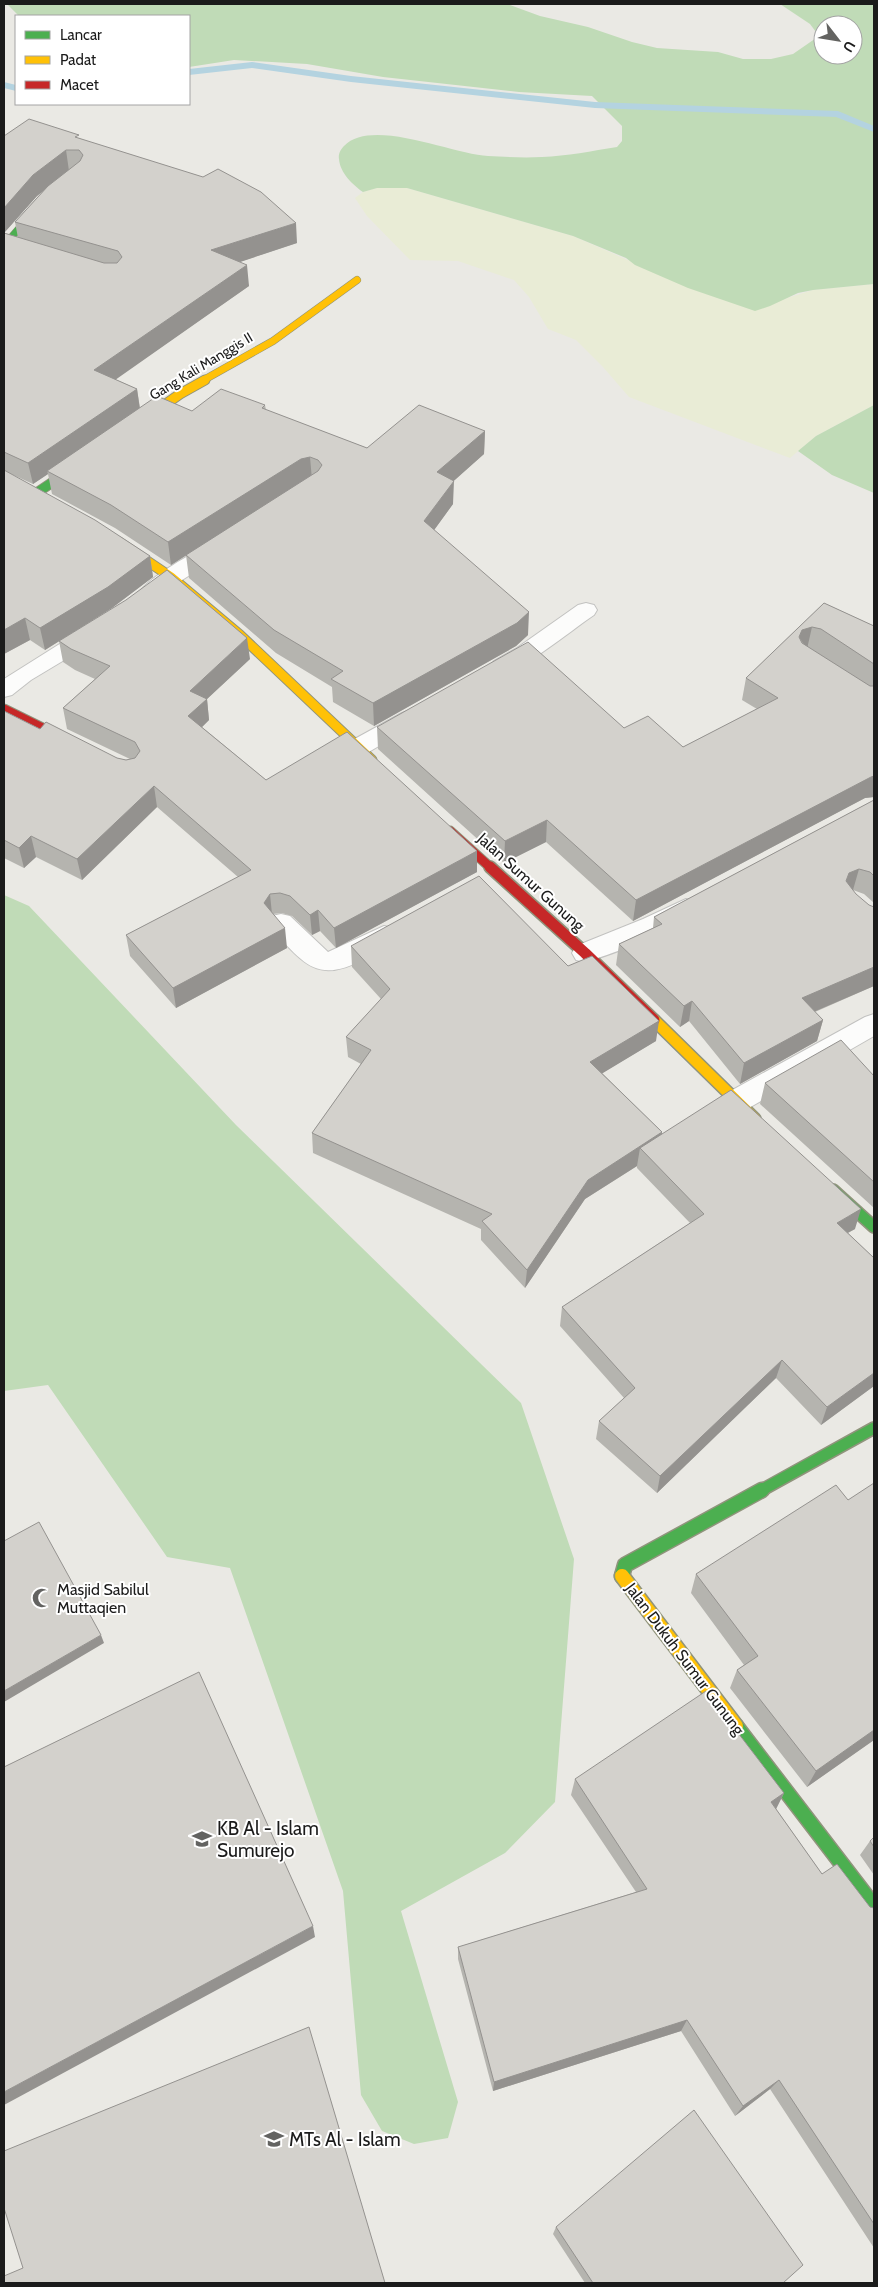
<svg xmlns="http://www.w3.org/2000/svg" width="878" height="2287" viewBox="0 0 878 2287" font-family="Cabin,sans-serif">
<rect width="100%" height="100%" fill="#eae9e4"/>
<path fill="#e9ecd6" d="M376 188H407L573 236 703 293 784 299 813 290 874 284V405L816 436 790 458 629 397 603 367 576 340 548 329 529 297 514 280 458 261 410 260 367 216 355 198 363 192Z"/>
<path fill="#c0dbb7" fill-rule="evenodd" d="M7 4H507L540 16 588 27 632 42 657 48 718 52 743 59H771L793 54 819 36 810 24 780 4H874V284L813 290 798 293 770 306 755 311 688 288 635 265 626 258 573 236 407 188H377L363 192C353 185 340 173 339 159 338 154 341 149 344 146 372 117 454 155 488 156 506 157 524 158 542 157 567 156 592 151 617 147L622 141V126L592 96 519 92 383 77 307 64 234 60 189 67V16H19ZM823 25H853V55H823Z
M874 405V493L832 475 798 451 816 436Z
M4 895 29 906 236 1125 521 1403 574 1559 555 1802 505 1853 401 1911 458 2102 448 2138 414 2144 382 2131 361 2095 343 1891 230 1568 167 1557 48 1385 4 1391Z"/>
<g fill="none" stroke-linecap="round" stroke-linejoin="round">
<path fill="#b4d3e0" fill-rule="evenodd" d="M252 62 351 76 595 102 838 111 874 126V132L836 117 595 108 351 82 252 68 189 75V69Z
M4 82 16 85V91L4 88Z"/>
<defs>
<path id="street" d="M219 541 226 542 229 547 226 552 179 582 157 599 149 601 141 599 138 594C152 574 191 555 212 542Z
M586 603 594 605 597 610 594 615C577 626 518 674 502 673 499 673 497 672 494 671L491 666 494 661 517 648 578 605Z
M93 626 101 628 104 633 101 638 31 680 12 695 4 697V679L85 628Z
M410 710 418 713 421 718 418 723 367 753 359 755 351 753 347 747 351 741 402 713Z
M686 899 695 902 698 908C688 926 608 956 585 962L576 960 572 953 576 946 643 919Z
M281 914 290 916 328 952 384 926 393 928 397 935C391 946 377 951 366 958 317 985 305 964 272 930L268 923 272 916Z
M874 1014V1036L747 1109 737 1112 727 1109 723 1101 727 1093 865 1017Z"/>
<path id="fast-far3" d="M28 253 4 246 41 203"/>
<path id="fast-far2" d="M35 494 81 463"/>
<path id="fast-far1" d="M833 1190 874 1227
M760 1491 874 1428"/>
<path id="fast" d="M622 1576 625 1565 762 1490
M736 1726 874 1906"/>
<path id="slow-far3" d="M202 381 273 341 357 280"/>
<path id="slow-far2" d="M139 423 180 394 205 380
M119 542 171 577 240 635 372 760"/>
<path id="slow-far1" d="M654 1020 755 1119"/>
<path id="slow" d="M622 1576 736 1726"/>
<path id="jam-far1" d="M4 709 75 744
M450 831 491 868"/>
<path id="jam" d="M490 867 585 953 654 1020"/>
</defs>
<use href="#street" stroke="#c2c2c0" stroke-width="2"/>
<use href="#fast-far3" stroke="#90947c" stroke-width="8"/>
<use href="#fast-far2" stroke="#90947c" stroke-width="11"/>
<use href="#fast-far1" stroke="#90947c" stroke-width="14"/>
<use href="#fast" stroke="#90947c" stroke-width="17"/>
<use href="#slow-far3" stroke="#90947c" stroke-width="8"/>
<use href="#slow-far2" stroke="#90947c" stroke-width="11"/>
<use href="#slow-far1" stroke="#90947c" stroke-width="14"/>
<use href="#slow" stroke="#90947c" stroke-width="17"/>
<use href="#jam-far1" stroke="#90947c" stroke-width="11"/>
<use href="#jam" stroke="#90947c" stroke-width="14"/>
<use href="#street" fill="#fcfcfb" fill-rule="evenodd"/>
<use href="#fast-far3" stroke="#4caf50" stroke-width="7"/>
<use href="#fast-far2" stroke="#4caf50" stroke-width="9"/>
<use href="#fast-far1" stroke="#4caf50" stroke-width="11"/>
<use href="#fast" stroke="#4caf50" stroke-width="14"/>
<use href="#slow-far3" stroke="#ffc107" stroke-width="7"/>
<use href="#slow-far2" stroke="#ffc107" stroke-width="9"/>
<use href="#slow-far1" stroke="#ffc107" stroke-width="11"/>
<use href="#slow" stroke="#ffc107" stroke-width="14"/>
<use href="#jam-far1" stroke="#c62828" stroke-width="9"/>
<use href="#jam" stroke="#c62828" stroke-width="11"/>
</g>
<path fill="#b5b4af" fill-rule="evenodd" d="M4 136 79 138 297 243 239 262 249 286 115 379 137 389 140 408 192 411 265 405 266 410 367 448 485 431 484 454 453 481V504L434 530 528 635 516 646 374 726 333 702 332 687 276 653 189 578 186 555 171 565 115 528 52 494 48 474 33 484 9 473 150 556 153 577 112 608 45 650 30 640 4 654ZM44 190 15 222 18 238 4 233 37 196Z
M824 603 874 626V797L865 798 633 921 546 842 504 863 378 749 377 727 624 728 683 747 757 709 742 700 746 678Z
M59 641 250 659 207 699 209 720 202 727 266 780 477 872 336 948 320 931 312 935 292 916 282 913 273 914 287 948 176 1008 130 956 126 935 238 877 157 807 82 880 36 857 24 868 4 858V711L40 729 117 758 126 760 130 759 67 729 63 708 95 679 75 670 63 662Z
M874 800V903L864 894 853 890 874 986 815 1012 823 1020 817 1041 740 1084 689 1021 680 1027 616 965 619 944 653 928 654 917Z
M351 946 568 966 656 1041 602 1073 662 1132V1134L855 1229 848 1233 874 1258V1386L821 1425 776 1378 657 1493 596 1439 599 1421 624 1398 560 1326 562 1307 690 1223 637 1168V1166L585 1199 525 1288 481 1240V1229L313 1153 312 1133 361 1064 348 1057 346 1037 381 999 352 967Z
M874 1076V1208L760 1104 765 1083Z
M848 1500 874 1740 807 1787 730 1688 737 1670 744 1665 691 1593 696 1574Z
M575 1779 784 1793 776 1809 822 1874 870 1907 874 1908V2248L770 2089 735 2116 681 2031 493 2091 458 1959V1947L636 1892 571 1795Z
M874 1837V1875L860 1855 870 1841Z
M556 2227 783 2283H585L553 2234Z"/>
<path fill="#94928f" d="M66 150 69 171 37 196 4 233V208L33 175Z
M296 223 297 243 213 271 211 250Z
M247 265 249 286 98 392 94 370Z
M137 389 140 410 47 471 48 474 33 484 28 463Z
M485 431 484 454 437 496V472Z
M310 457 312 480 303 482 171 565 168 542 301 459Z
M454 481 453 504 424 544V521Z
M150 556 153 577 112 608 45 650 40 628Z
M529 612 528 635 516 646 374 726 373 703Z
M25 618 30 640 4 654V630Z
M812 627 807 649 799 637 802 630Z
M247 638 250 659 207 699 209 720 191 738 188 716 190 691Z
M874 776V797L865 798 633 921 636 900 871 777Z
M154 786 157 807 82 880 77 859Z
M547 820 546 842 504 863 505 841Z
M31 836 36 857 24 868 19 848Z
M477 851V872L336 948 334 928Z
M859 869 853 890 843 894 846 881 849 873Z
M270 894 272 914 264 903Z
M318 910 320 931 312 935 310 915Z
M285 928 287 948 176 1008 173 988Z
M874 967V986L797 1019 802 998Z
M692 1001 689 1021 680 1027 684 1006Z
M823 1020 817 1041 740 1084 744 1063Z
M659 1021 656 1041 588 1082 590 1062Z
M662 1132 659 1152 640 1148 637 1166 585 1199 525 1288 527 1270 588 1180Z
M861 1209 855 1229 830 1242 837 1223Z
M782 1360 776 1378 657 1493 660 1476Z
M874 1373V1386L821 1425 827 1407Z
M101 1635 104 1643 4 1702V1691Z
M874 1730V1740L807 1787 816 1771Z
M784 1793 776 1809 771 1802Z
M313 1926 315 1937 4 2105V2092Z
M687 2020 681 2031 493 2091 494 2082Z
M779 2080 770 2089 735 2116 743 2106Z"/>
<path fill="#d3d1cc" stroke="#94928f" d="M29 119 79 135 75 137 203 177 218 169 261 192 296 223 211 250 247 265 94 370 137 389 28 463 4 452V233L104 263H117L122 257 118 251 15 222 48 186 80 161 83 155 79 150H66L33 175 4 208V136Z
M221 389 265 405 262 408 367 448 419 405 485 431 437 472 454 481 424 521 529 612 517 623 373 703 331 679 343 671 274 630 186 555 318 471 322 465 318 460 310 457 301 459 168 542 111 505 47 471 157 396 192 411Z
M4 470 95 520 150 556 108 587 40 628 25 618 4 630Z
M167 570 247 638 190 691 207 699 188 716 266 780 347 732 477 851 334 928 318 910 310 915 290 896 280 893 270 894 264 903 285 928 173 988 126 935 251 870 154 786 77 859 31 836 19 848 4 840V711L40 729 46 722 117 758 126 760 135 758 140 751 135 742 63 708 110 666 71 649 59 641 126 600Z
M824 603 874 626V664L821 629 812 627 802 630 799 637 802 643 870 686H874V776L871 777 636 900 547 820 505 841 377 727 528 642 624 728 648 716 683 747 778 698 746 678Z
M874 800V876L870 872 859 869 849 873 846 881 856 894 869 905 874 907V967L802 998 823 1020 744 1063 692 1001 684 1006 619 944 662 924 654 917Z
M479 876 568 966 592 956 659 1021 590 1062 662 1132 588 1180 527 1270 482 1221 492 1214 312 1133 371 1050 346 1037 390 989 351 946Z
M841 1040 874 1076V1182L765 1083Z
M731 1090 861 1209 837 1223 874 1258V1373L827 1407 782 1360 660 1476 599 1421 635 1388 562 1307 704 1214 640 1148Z
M874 1483V1730L816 1771 737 1670 758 1656 696 1574 836 1485 848 1500Z
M39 1522 101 1635 4 1691V1541Z
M199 1672 313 1926 4 2092V1767Z
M706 1691 784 1793 771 1802 822 1874 837 1864 870 1907 874 1908V2224L779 2080 743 2106 687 2020 494 2082 458 1947 647 1889 575 1779Z
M874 1837V1847L870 1841Z
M309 2027 385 2283H4V2276L23 2268 4 2208V2151Z
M694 2110 803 2265 783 2283H593L556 2227Z"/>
<defs>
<symbol id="mosque-bare" viewBox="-9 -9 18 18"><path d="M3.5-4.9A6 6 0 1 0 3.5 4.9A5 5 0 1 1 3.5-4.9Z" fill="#636361" stroke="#fff" stroke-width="2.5" paint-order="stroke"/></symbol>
<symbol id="school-bare" viewBox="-9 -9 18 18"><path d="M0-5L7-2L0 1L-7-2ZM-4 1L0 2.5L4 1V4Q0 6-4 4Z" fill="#636361" stroke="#fff" stroke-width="2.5" paint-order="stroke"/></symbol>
</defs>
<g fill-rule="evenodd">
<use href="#mosque-bare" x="28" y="1584" width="28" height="28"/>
<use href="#school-bare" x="188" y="1825" width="28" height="28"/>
<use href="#school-bare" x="260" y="2125" width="28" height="28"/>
</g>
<g text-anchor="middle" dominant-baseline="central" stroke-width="4" stroke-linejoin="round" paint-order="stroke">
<g font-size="14" fill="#1b1b1b" stroke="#fff">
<text transform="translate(201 366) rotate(-31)">Gang Kali Manggis II</text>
</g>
<g font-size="16" fill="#1b1b1b" stroke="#fff">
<text transform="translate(531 882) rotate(42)">Jalan Sumur Gunung</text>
<text transform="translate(685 1659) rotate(53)">Jalan Dukuh Sumur Gunung</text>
</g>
<g font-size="16" fill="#1b1b1b" stroke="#fff" text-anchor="start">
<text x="57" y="1589">Masjid Sabilul<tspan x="57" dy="18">Muttaqien</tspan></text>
</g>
<g font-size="19" fill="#1b1b1b" stroke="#fff" text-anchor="start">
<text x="217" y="1828">KB Al - Islam<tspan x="217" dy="22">Sumurejo</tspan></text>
<text x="289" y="2139">MTs Al - Islam</text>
</g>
</g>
<rect width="878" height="2287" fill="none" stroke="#1b1b1b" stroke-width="10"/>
<rect x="15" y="15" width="175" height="90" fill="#ffffff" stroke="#a4a4a4"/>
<rect x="25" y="31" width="25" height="8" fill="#4caf50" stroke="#a4a4a4"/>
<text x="60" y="40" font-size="15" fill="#1b1b1b">Lancar</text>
<rect x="25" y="56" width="25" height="8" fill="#ffc107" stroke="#a4a4a4"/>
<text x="60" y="65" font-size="15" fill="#1b1b1b">Padat</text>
<rect x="25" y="81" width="25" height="8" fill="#c62828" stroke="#a4a4a4"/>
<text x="60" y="90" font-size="15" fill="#1b1b1b">Macet</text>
<g transform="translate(838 40) rotate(121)"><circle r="24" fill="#ffffff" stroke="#a4a4a4"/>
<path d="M0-4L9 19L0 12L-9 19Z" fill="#636361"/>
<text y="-8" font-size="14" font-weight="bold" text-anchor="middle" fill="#1b1b1b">U</text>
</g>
</svg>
